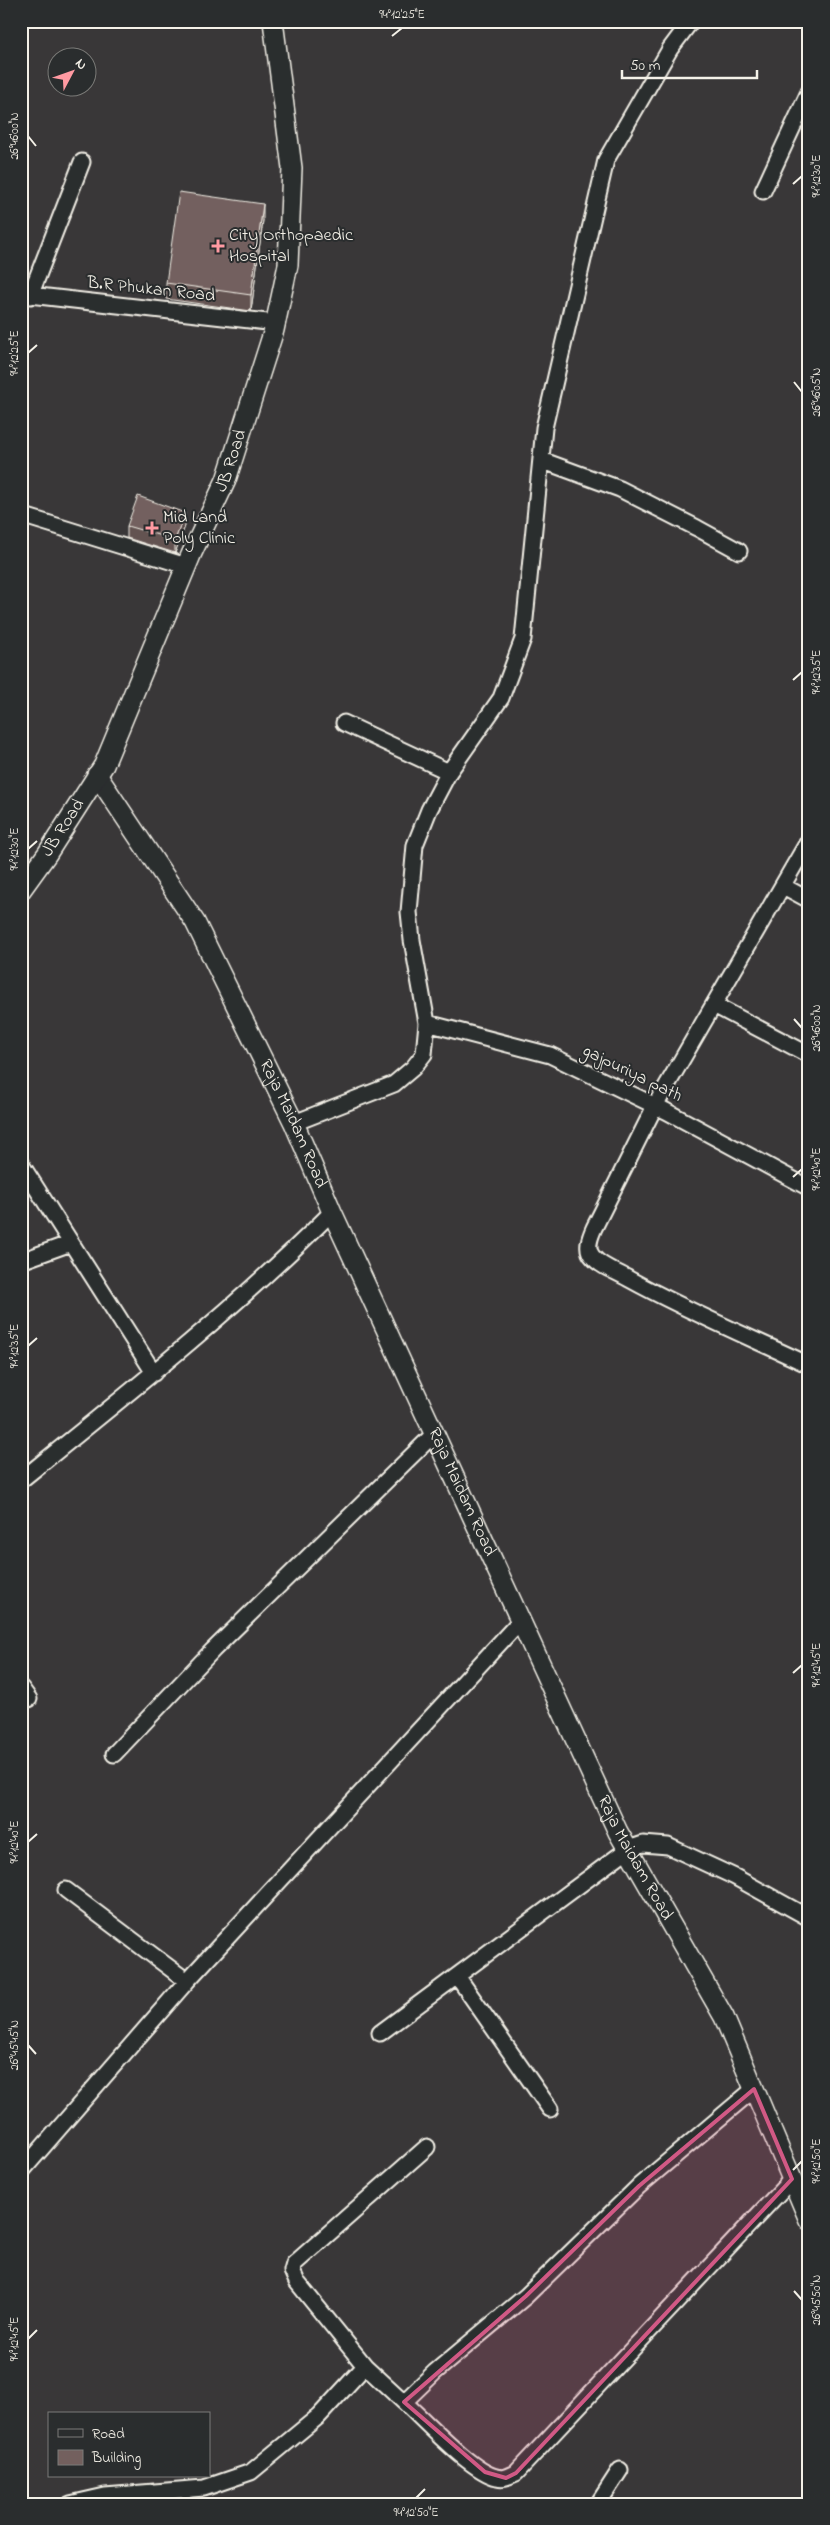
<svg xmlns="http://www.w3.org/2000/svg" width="830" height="2525" viewBox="0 0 830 2525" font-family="'Indie Flower',sans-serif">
<rect width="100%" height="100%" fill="#393738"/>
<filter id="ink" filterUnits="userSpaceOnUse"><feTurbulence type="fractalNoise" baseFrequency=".02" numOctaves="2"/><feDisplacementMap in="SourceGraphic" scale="10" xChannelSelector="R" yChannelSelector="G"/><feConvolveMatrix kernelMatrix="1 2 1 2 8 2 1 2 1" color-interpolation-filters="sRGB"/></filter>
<g filter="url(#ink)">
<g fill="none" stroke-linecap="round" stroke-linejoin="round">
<defs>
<path id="minor" d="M763 191 809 92
M21 294 276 323
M30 296 82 162
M541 460 620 489 697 528 739 551
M21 515 186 566
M344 723 449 772
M809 840 655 1106 594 1228C590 1237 585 1249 593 1257 601 1267 618 1272 629 1279 687 1311 749 1337 809 1365
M783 886 809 900
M714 1005 809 1055
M427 1023 550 1055 666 1111 809 1188
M294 1123 394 1084 413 1068 424 1054 427 1023 412 940 409 912 415 845 429 810 449 772 501 698 523 639 544 428 606 160 670 49 691 21
M21 1164 154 1373
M21 1261 71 1243
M21 1480C128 1394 235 1309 332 1212
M21 1688 29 1699
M114 1754 213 1650 435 1433
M66 1890 187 1981
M457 1976 550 2109
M380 2033 628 1849 643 1844 668 1846 735 1877 809 1918
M21 2172 187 1981 521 1620
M365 2366 297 2282 292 2271 294 2264 427 2147
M404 2402C424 2420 473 2473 497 2477 505 2479 509 2476 516 2473L792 2179
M70 2504 105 2496 204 2488 251 2472 319 2416 365 2366 404 2402 435 2372 526 2296 639 2186 754 2089
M598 2504 620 2470"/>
<g id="tertiary">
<path id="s1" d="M97 775 195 922 294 1123 332 1212 618 1832 724 2017 809 2220"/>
<path id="s2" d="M21 890 47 854 104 765 191 555 226 480 274 330 288 265 292 168 273 21"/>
</g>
</defs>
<use href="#minor" stroke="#f4f1e8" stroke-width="19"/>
<use href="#tertiary" stroke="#f4f1e8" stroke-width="22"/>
<use href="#minor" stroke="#2a2d2e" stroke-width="15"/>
<use href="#tertiary" stroke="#2a2d2e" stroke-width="19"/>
</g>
<path fill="#635351" stroke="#f4f1e8" d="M263 220 251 311 166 299V283Z
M127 526H185L175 553 127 538Z"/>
<path fill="#504342" stroke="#f4f1e8" d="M263 204V220L251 311V295Z
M185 513V526L175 553V540Z"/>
<path fill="#73605e" stroke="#f4f1e8" d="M179 192 263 204 251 295 166 283Z
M138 496 185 513 175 540 127 526Z"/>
</g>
<path fill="#d15985" fill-opacity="0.2" stroke="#d15985" stroke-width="4" stroke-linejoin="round" d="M754 2089 792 2179 516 2473 506 2478 485 2472 404 2402 526 2296 639 2186Z"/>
<path fill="none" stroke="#f4f1e8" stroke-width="2" d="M392 36 402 28M28 136 36 146M793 184 802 176M28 353 37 345M794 382 802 392M793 680 802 672M28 849 37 841M794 1019 802 1028M793 1177 802 1169M28 1346 37 1338M793 1673 802 1665M28 1842 37 1834M28 2045 36 2054M793 2170 802 2161M794 2291 802 2300M28 2339 37 2330M416 2498 425 2489"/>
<g fill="#ff9aa2" stroke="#2a2d2e" stroke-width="2">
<path d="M215.5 238.5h5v5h5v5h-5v5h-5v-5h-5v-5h5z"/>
<path d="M149.5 520.5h5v5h5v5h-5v5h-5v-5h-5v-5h5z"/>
</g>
<g text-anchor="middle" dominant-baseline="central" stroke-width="4" stroke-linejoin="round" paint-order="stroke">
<g font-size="18" fill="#f4f1e8" stroke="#2a2d2e" text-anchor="start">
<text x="229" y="236">City Orthopaedic<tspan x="229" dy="21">Hospital</tspan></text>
<text x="163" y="518">Mid Land<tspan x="163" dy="21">Poly Clinic</tspan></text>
</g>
<g font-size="18" fill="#f4f1e8" stroke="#2a2d2e">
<text transform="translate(151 290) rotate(6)">B.R Phukan Road</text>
<text stroke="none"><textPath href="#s2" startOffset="480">JB Road</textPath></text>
<text stroke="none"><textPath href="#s2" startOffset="75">JB Road</textPath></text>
<text transform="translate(632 1074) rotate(26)">gajpuriya path</text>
<text stroke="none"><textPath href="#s1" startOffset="401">Raja Maidam Road</textPath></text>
<text stroke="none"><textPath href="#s1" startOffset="806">Raja Maidam Road</textPath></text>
<text stroke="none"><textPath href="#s1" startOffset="1211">Raja Maidam Road</textPath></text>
</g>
</g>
<rect width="830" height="2525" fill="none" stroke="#2a2d2e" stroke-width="55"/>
<rect x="48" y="2412" width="162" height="65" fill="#2a2d2e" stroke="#7b7b78"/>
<rect x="58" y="2429" width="25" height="8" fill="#2a2d2e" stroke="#7b7b78"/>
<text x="92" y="2438" font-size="15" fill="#f4f1e8">Road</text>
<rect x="58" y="2450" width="25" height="15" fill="#73605e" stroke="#7b7b78"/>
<text x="92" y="2462" font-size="15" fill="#f4f1e8">Building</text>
<g transform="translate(72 72) rotate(49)"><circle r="24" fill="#2a2d2e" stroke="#7b7b78"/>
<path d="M0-4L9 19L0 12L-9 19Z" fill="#ff9aa2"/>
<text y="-8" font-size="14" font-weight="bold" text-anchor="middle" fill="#f4f1e8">N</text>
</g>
<path d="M622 70v8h135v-8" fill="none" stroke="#f4f1e8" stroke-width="2.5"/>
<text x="630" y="70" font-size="15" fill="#f4f1e8" stroke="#2a2d2e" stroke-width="4" paint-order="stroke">50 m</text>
<rect x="28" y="28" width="774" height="2470" fill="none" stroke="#f4f1e8" stroke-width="2"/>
<g font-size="12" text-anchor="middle" fill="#f4f1e8">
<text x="402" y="18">94°12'25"E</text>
<text transform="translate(14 136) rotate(-90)" y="4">26°46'00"N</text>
<text transform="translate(816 176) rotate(-90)" y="4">94°12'30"E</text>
<text transform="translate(14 353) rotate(-90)" y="4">94°12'25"E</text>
<text transform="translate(816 392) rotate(-90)" y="4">26°46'05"N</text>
<text transform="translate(816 672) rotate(-90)" y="4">94°12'35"E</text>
<text transform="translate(14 849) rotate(-90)" y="4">94°12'30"E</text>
<text transform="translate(816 1028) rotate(-90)" y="4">26°46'00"N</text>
<text transform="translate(816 1169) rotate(-90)" y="4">94°12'40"E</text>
<text transform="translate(14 1346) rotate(-90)" y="4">94°12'35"E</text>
<text transform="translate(816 1665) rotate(-90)" y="4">94°12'45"E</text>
<text transform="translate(14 1842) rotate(-90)" y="4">94°12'40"E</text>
<text transform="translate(14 2045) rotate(-90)" y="4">26°45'45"N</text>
<text transform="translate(816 2161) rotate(-90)" y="4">94°12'50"E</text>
<text transform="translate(816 2300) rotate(-90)" y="4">26°45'50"N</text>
<text transform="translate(14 2339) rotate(-90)" y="4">94°12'45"E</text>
<text x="416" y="2516">94°12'50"E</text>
</g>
</svg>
